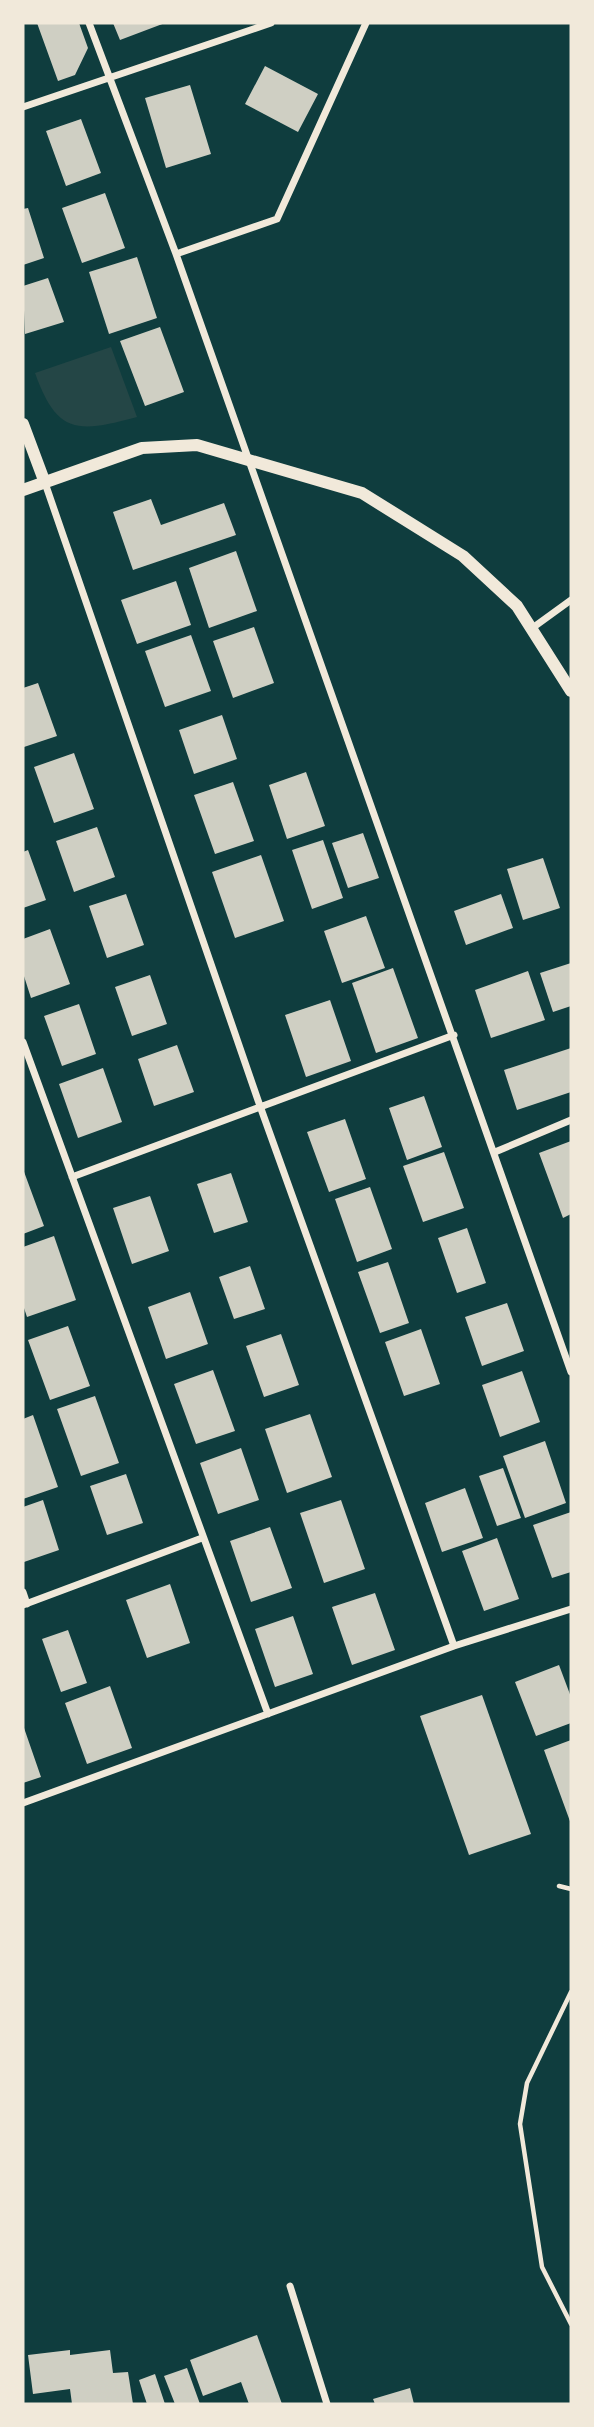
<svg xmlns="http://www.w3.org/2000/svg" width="594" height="2427" viewBox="0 0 594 2427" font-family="Signika,sans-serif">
<rect width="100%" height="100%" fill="#0f3d3e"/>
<path fill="#244646" d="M111 347 137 417C78 433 57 435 35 373Z"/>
<path fill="#cfcfc3" d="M37 23H79L88 48 75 75 58 81Z
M113 23H165L120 40Z
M265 66 318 94 298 132 245 104Z
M190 85 211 154 166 168 145 98Z
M81 119 101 173 66 186 46 131Z
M105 193 125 248 82 263 62 208Z
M28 208 44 258 23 265V209Z
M137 257 157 318 109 334 89 272Z
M48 278 64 322 25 334 23 286Z
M160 327 184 392 145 406 120 341Z
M151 499 161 525 224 503 236 535 133 570 113 512Z
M236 551 257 611 209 628 189 568Z
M176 581 191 625 137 644 121 600Z
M254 627 274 683 233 698 213 641Z
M191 635 211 691 165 707 145 651Z
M38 683 57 736 24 747 23 688Z
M222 715 237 759 194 774 179 730Z
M74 753 94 809 54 823 34 767Z
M306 772 325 826 287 839 269 785Z
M233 782 254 841 215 854 194 795Z
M97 827 115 877 74 892 56 841Z
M363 833 379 878 348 888 332 843Z
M323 840 343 898 312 909 292 850Z
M28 850 46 900 23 908V852Z
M261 855 284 921 235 938 212 872Z
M543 858 560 908 523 920 507 869Z
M126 894 144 945 107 958 89 906Z
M501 894 513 928 466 945 454 911Z
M366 916 385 968 342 983 324 931Z
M50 929 70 984 31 998 23 973V939Z
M571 963V1006L553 1012 540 973Z
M393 968 418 1038 376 1053 352 983Z
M528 971 545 1020 491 1038 475 990Z
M150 975 167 1024 132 1036 115 987Z
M330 1000 351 1061 306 1077 285 1015Z
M79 1004 96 1054 62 1066 44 1016Z
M177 1045 194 1092 154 1106 138 1059Z
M571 1048V1092L517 1110 504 1070Z
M103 1068 122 1122 78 1138 59 1084Z
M424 1096 442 1147 407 1160 389 1108Z
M345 1119 366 1179 329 1192 307 1132Z
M571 1141V1214L563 1218 539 1153Z
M444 1152 464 1208 423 1222 403 1166Z
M23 1169 44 1226 23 1234Z
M231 1173 248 1222 214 1233 197 1184Z
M370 1187 392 1249 357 1262 335 1199Z
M150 1196 169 1251 132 1264 113 1208Z
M467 1228 486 1283 457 1293 438 1238Z
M54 1236 76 1300 27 1317 23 1305V1247Z
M388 1262 409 1323 380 1333 358 1272Z
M250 1266 265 1309 234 1319 219 1277Z
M190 1292 208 1344 166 1359 148 1307Z
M507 1303 524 1351 482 1366 465 1317Z
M68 1326 90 1386 50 1400 28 1340Z
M421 1329 440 1384 404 1396 385 1342Z
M281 1334 299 1385 264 1397 246 1346Z
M213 1370 235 1431 196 1444 174 1384Z
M522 1371 540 1422 500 1437 482 1385Z
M95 1396 119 1463 81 1476 57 1409Z
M310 1414 332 1477 287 1493 265 1429Z
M33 1415 58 1487 23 1499V1419Z
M545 1441 566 1503 525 1518 503 1456Z
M241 1448 259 1500 218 1514 200 1463Z
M503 1468 521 1518 497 1526 479 1476Z
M126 1474 143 1523 107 1535 90 1486Z
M465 1488 483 1538 442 1552 425 1503Z
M43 1500 59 1550 24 1562 23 1507Z
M341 1500 365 1569 324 1583 300 1513Z
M571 1512V1572L552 1578 533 1525Z
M270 1527 292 1588 251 1602 230 1541Z
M497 1538 519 1599 484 1611 462 1551Z
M170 1584 190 1643 147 1658 126 1600Z
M375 1593 395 1650 352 1665 332 1607Z
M293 1616 313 1674 275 1687 255 1629Z
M68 1630 87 1683 61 1692 42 1639Z
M559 1665 571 1697V1723L536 1736 515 1682Z
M110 1686 132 1748 87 1764 65 1703Z
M482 1695 531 1834 469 1855 420 1716Z
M23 1725 41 1777 23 1783Z
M571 1740V1824L544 1750Z
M257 2335 282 2404H249L241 2382 203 2396 190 2360Z
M70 2350V2355L110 2350 113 2373 128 2372 133 2404H72L70 2389 33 2394 28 2355Z
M187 2368 200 2404H175L164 2376Z
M155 2374 165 2404H147L139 2380Z
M410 2388 414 2404H375L373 2399Z"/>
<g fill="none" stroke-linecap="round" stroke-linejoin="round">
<path stroke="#f1e9da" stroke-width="4.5" d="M559 1886 571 1889
M571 1992 527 2083 520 2124 542 2267 571 2324"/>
<path stroke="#f1e9da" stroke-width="7" d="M89 23 176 254 571 1372
M23 107 271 23
M176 254 277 219 366 23
M45 483 260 1106 454 1646
M531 629 571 600
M23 1042 268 1714
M495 1152 571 1120
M72 1177 454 1035
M23 1592 27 1604
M23 1605 202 1538
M23 1803 454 1646 571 1609
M290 2286 327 2404"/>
<path stroke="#f1e9da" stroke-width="12" d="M23 424 45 483
M23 490 142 448 197 445 362 493 463 556 517 606 571 691"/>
</g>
<rect width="594" height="2427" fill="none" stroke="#f1e9da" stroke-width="49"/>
</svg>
